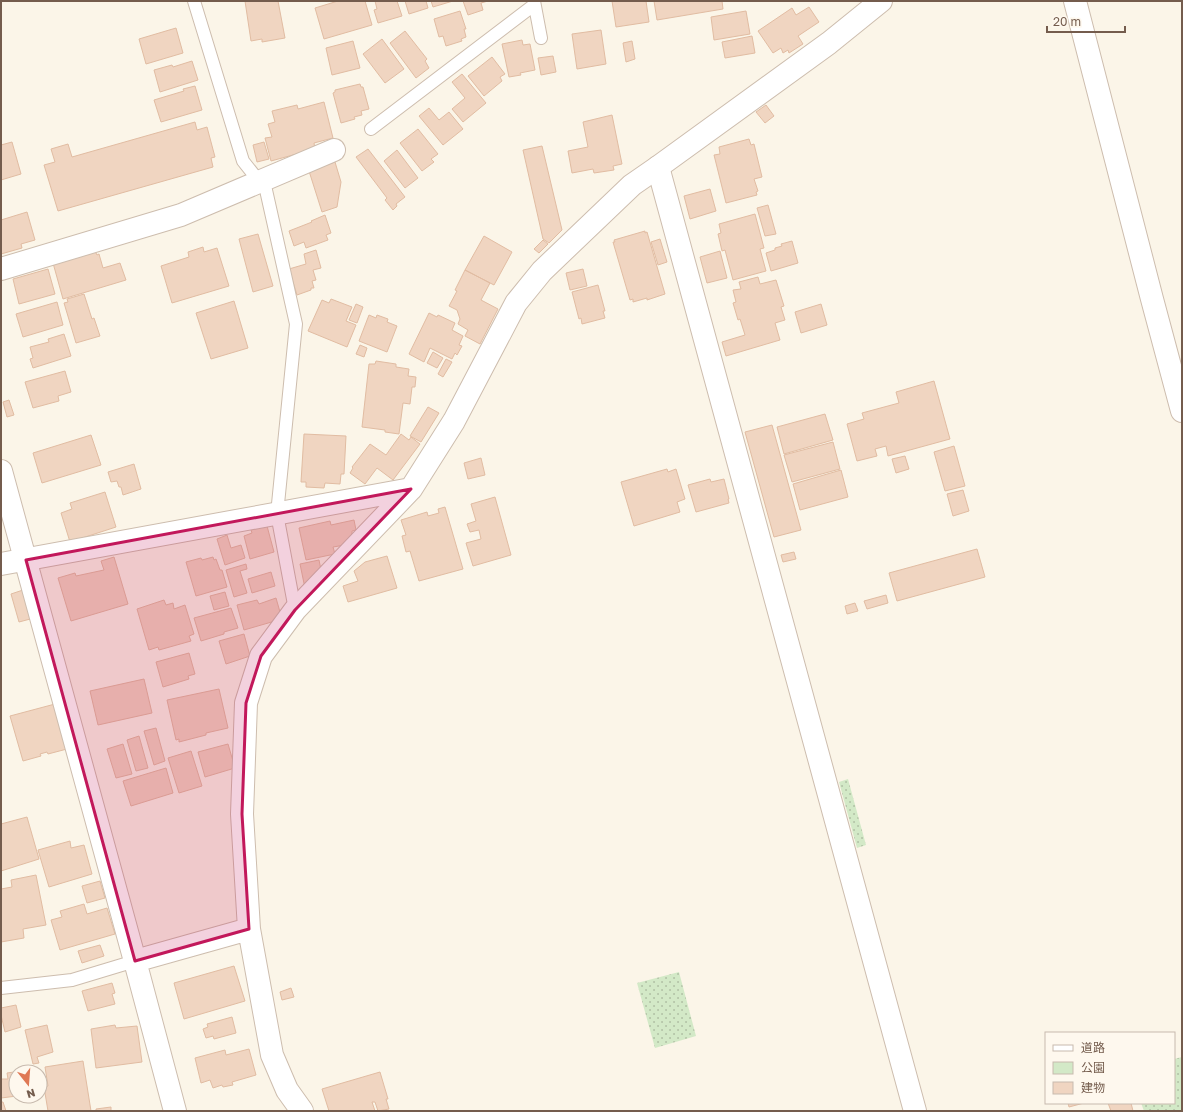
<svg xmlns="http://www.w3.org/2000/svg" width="1183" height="1112" viewBox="0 0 1183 1112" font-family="'Golos Text','Noto Sans JP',sans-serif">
<defs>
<pattern id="green-dots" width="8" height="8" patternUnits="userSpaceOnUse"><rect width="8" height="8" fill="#d3e9c7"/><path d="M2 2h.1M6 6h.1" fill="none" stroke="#b0c0a4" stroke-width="1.8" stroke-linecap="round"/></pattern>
</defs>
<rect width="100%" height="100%" fill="#fbf5e8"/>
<path fill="url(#green-dots)" d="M848 779 866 845 857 848 839 782Z
M679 972 696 1036 655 1048 637 983Z
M1182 1057V1111H1144L1141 1103H1174V1059Z"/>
<path fill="#f0d5c1" stroke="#e1bca2" d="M245 1H278L285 38 262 42V39L251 41Z
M338 1H365L372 25 324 39 315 8Z
M375 1H397L402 16 378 23 374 10 377 9Z
M405 1H426L428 8 409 14Z
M431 1H453L433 7Z
M463 1H488L481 3 483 10 468 15Z
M612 1H646L649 22 616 27Z
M654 1H722L723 9 657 20Z
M809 7 819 22 798 36 803 44 789 53 788 50 783 53 781 48 773 53 758 31 792 8 796 15Z
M460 11 466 29H464L466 37 461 39 462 41 446 46 443 36 439 37 434 19Z
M746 11 750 34 714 40 711 17Z
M176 28 183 53 146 64 139 39Z
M601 30 606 64 577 69 572 34Z
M405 31 427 59 425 61 429 68 416 78 390 43Z
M752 36 755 53 725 58 722 42Z
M382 39 404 69 385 83 363 54Z
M522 40 523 45 530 44 535 70 520 73 521 75 509 77 502 44Z
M353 41 360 68 332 75 326 48Z
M632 41 635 59 626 62 623 43Z
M553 56 556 72 541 75 538 58Z
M492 57 505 74 500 77 502 81 484 96 468 76Z
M192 61 198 80 160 92 154 70 172 65 173 67Z
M462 74 486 103 463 122 452 109 465 98 452 82Z
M360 84 361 87H363L369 109 361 111 362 115 354 117 355 119 341 123 333 93 335 92V90Z
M195 86 202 110 161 122 154 100 184 91 183 89Z
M324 102 333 138 314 143 315 149 271 161 265 138 272 137 268 124 275 122 272 111 297 105 298 109Z
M766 105 774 116 765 123 756 112Z
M429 108 439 120 449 112 463 129 443 145 419 116Z
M612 115 622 164 613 166 614 170 594 173 593 169 572 173 568 151 588 147 583 122Z
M195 122 197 130 207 127 215 157 211 158 213 167 58 211 44 165 55 162 51 149 68 144 72 157Z
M418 129 438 154 431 159 434 162 422 171 400 143Z
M749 139 751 145 754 144 762 177 754 179 758 191 756 192 757 195 726 203 714 155 720 154 719 147Z
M12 142 21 174 1 180V145Z
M264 142 269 159 257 162 253 145Z
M542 146 562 230 549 243 543 239 523 150Z
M368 149 405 197 396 204 397 206 393 210 385 200 387 198 356 157Z
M397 150 418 178 405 188 384 161Z
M335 162 341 182 337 207 322 212 309 171Z
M710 189 716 211 690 219 684 196Z
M768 205 776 234 765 236 757 208Z
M27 212 35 240 21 244 22 248 1 254V220Z
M755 214 764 248 760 249 766 271 733 280 725 250 722 251 718 234 721 233 719 224Z
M325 215 331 233 326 235 328 240 306 248 304 242 294 246 289 231 312 222 311 221Z
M645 231V233L647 232 665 294 647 300V298L633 302V299L630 300 613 242H615L614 240Z
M258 234 273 286 253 292 239 239Z
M484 236 512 252 494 285 465 270Z
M660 239 667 262 658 265 651 242Z
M543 240 548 244 539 253 534 249Z
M792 241 798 263 771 271 766 253 775 250V248L782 246 781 244Z
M203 247 204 252 217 248 229 286 172 303 161 266 189 257 188 252Z
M316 250 321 268 313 270 316 280 312 281 314 288H311V290L297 295 289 269 306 264 304 254Z
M95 251 97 255 99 254 103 268 120 263 126 280 63 299 53 263Z
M720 251 727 278 707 283 700 257Z
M48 269 55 294 19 304 13 279Z
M583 269 587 286 570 290 566 273Z
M465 270 490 283 481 300 498 309 480 344 465 336 468 330 458 324 460 319 457 310 449 306 457 291 455 290Z
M758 277 760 284 776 280 784 306 781 307 785 320 775 323 780 340 726 356 722 342 745 335 740 319 738 320 733 303 736 302 733 290 741 289 739 282Z
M598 285 605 311H603L605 318 582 324 581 318 579 319 572 292Z
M84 294 92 319 94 318 100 336 76 343 64 303 68 302 67 299Z
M331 299 352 307 346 321 356 325 347 347 308 331 322 300 329 303Z
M234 301 248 348 211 359 196 313Z
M57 302 63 325 23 337 16 314Z
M356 304 363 307 357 323 349 320Z
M821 304 827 325 801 333 795 312Z
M429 313 437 317 438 315 455 323 452 330 463 336 459 345 462 346 457 355 455 353 452 359 430 348 424 362 409 354Z
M369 315 376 318 377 315 388 319 387 322 397 326 387 352 359 341Z
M64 334 71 356 33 368 30 359 33 358 30 347 49 342 48 339Z
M360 345 367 348 364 357 356 354Z
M433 352 443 358 437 368 427 363Z
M446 359 452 362 443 377 438 374Z
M376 361 396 364V367L409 369 408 376 416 377 415 387H412L410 404 403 403 399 434 385 432V430L362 427 369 364H375Z
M65 371 71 392 58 396 59 401 33 408 25 382Z
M934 381 950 439 888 456 886 446 875 449 877 456 857 461 847 424 864 419 862 413 899 403 896 392Z
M9 400 14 415 7 417 3 402Z
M428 407 439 413 421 442 410 436Z
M825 414 833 440 784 454 777 427Z
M772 425 801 530 774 537 745 432Z
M304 434 346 436 344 474H341L340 484 325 483 324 488 306 487V482H301Z
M401 434 409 440 411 437 420 444 393 480 377 468 365 484 350 473 353 468 352 467 370 444 386 455Z
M91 435 101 465 42 483 33 453Z
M833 442 840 469 792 482 784 455Z
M954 446 965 486 945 491 934 452Z
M905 456 909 469 896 473 892 459Z
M481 458 485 475 468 479 464 463Z
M134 464 141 489 123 495 121 487H119L117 481 111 482 108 472Z
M667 469 668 472 676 469 685 499 677 502 680 512 634 526 621 482Z
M841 470 848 497 800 510 793 484Z
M710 479 711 482 724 479 729 499H728L729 503 696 512 688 485Z
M963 490 969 511 953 516 947 494Z
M105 492 116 527 70 542 61 513 72 509 70 503Z
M495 497 511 555 473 566 466 543 481 539 479 530 470 532 467 524 476 521 471 504Z
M445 507 463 569 419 581 410 551 406 552 402 536 406 535 401 520 427 512 428 516 439 513 438 509Z
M354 520 356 530 352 531V535L345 545 333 547 335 554 306 560 299 528 330 521 331 525Z
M267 526 274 552 250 559 244 536 252 533 251 530Z
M227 535 231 548 241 545 245 558 225 565 217 539Z
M977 549 985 577 897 601 889 573Z
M794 552 796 559 783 562 781 555Z
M387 556 397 588 348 602 343 586 358 581 354 571 365 562Z
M114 557 128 604 71 621 58 578 75 573 76 576 104 570 101 561Z
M213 557 214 560 216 559 220 570H222L227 587 196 596 186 562 201 558 202 560Z
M319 560 322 575 306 593 300 564Z
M246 564 247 569 240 571 247 593 234 597 226 570Z
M271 572 275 586 252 593 248 579Z
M26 589 34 618 19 622 11 594Z
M225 592 229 606 214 610 210 596Z
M886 595 888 603 867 609 864 601Z
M276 598 282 619 244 630 237 605 257 600 259 604Z
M164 600 166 605 173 603 174 609 185 605 194 634 189 636 191 641 159 650 158 647 149 650 137 609Z
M855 603 858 611 847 614 845 606Z
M231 608 238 628 224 632V634L201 641 194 618Z
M244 634 250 656 226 664 219 641Z
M189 653 195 674 188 676 189 679 163 687 156 662Z
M144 679 152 713 98 725 90 691Z
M219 689 228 728 206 733V735L179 742V739L176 740 167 700Z
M55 704 67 749 48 754 47 752 40 754 41 756 23 761 10 716Z
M156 728 165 761 154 765 144 731Z
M139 736 148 768 136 771 127 740Z
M123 744 132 774 116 778 107 749Z
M228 744 235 768 205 777 198 752Z
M191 751 202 786 179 793 168 758Z
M166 768 173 793 131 806 123 781Z
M27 817 39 859 1 871V824Z
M70 841 71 848 84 845 92 874 49 887 38 850Z
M36 875 46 925 23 929 24 938 1 942V889L12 887 11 880Z
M100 881 105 898 87 903 82 886Z
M84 904 87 914 107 908 115 934 60 950 51 920 62 917 60 911Z
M100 945 104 956 82 963 78 951Z
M234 966 245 1001 184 1019 174 983Z
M112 983 115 993 112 994 115 1004 88 1011 82 991Z
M291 988 294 997 282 1000 280 992Z
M16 1005 21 1027 5 1032 1 1015V1008Z
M232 1017 236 1033 214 1039 213 1036 206 1038 203 1029 208 1027 207 1024Z
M47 1025 53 1052 37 1057 39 1063 33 1064 25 1030Z
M115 1025 116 1028 137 1026 142 1062 96 1068 91 1029Z
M249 1049 256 1075 232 1082 233 1085 223 1087 222 1085 213 1088 210 1080 201 1083 195 1058 225 1050 226 1055Z
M83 1061 91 1111H48L44 1087 48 1086 45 1067Z
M21 1071 16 1072 17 1096 1 1098V1079H8L7 1073Z
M380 1072 388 1099H386L389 1109 378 1111 375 1102H372L375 1111H329L322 1089Z
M1 1102H3L6 1111H1Z
M1068 1103H1084L1069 1107Z
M1108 1103H1131L1133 1111H1111Z
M111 1107V1111H96V1109Z"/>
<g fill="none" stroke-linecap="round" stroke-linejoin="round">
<defs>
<path id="service" d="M194 1 243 161 266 190 296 324 277 514 295 610
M534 1 541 38
M371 129 534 5
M1 988 72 980 135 961"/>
<path id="minor" d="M1075 1 1152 299 1182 411
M1 269 181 215 334 150
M1 471 135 961 175 1111
M1 564 411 489 454 421 516 303 542 271 632 185 658 167 829 43 881 1
M135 961 249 929
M302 1111 287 1090 272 1055 249 929 242 814 246 703 261 656 295 610 411 489"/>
<path id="tertiary" d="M658 167 915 1111"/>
</defs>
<use href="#service" stroke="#cdbdae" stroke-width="14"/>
<use href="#minor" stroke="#cdbdae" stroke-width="24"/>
<use href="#tertiary" stroke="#cdbdae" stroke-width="24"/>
<use href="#service" stroke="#fff" stroke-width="12"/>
<use href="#minor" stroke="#fff" stroke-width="22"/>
<use href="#tertiary" stroke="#fff" stroke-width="22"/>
</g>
<path fill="#c2185b" fill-opacity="0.2" stroke="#c2185b" stroke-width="3" stroke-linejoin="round" d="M411 489 295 610 261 656 246 703 242 814 249 929 135 961 26 560Z"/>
<rect width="1183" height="1112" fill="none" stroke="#745c4d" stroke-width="4"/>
<rect x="1045" y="1032" width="130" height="72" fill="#fef8ee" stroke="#c7baae"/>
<rect x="1053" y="1045" width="20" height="6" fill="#ffffff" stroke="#c7baae"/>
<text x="1081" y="1052" font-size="12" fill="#745c4d">道路</text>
<rect x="1053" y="1062" width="20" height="12" fill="#d3e9c7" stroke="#c7baae"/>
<text x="1081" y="1072" font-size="12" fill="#745c4d">公園</text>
<rect x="1053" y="1082" width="20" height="12" fill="#f0d5c1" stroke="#c7baae"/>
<text x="1081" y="1092" font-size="12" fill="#745c4d">建物</text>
<g transform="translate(28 1084) rotate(163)"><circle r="19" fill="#fef8ee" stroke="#c7baae"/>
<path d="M0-3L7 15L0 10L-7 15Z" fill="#df7854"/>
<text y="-6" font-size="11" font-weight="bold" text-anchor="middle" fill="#745c4d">N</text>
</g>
<path d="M1047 26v6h78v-6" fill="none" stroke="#745c4d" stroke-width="2"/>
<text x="1053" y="26" font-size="12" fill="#745c4d" stroke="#fef8ee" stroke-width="3" paint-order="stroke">20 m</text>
</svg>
